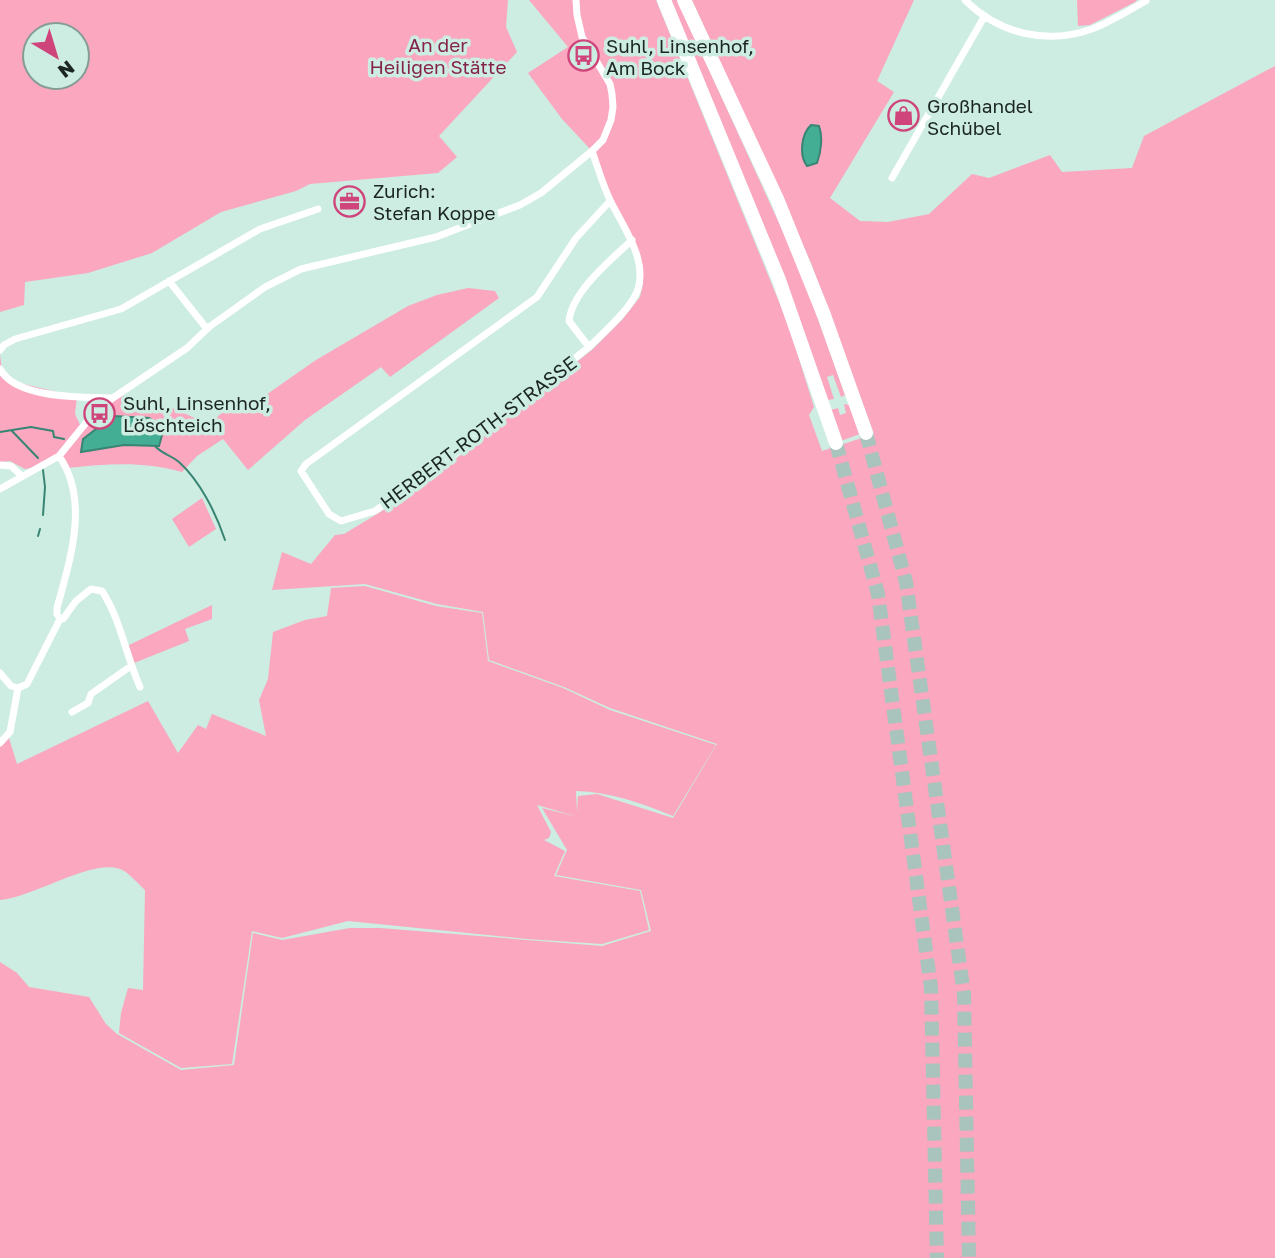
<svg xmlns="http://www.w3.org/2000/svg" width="1275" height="1258" viewBox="0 0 1275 1258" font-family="'Golos Text',sans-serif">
<rect width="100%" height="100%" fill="#cdece2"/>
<path fill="#faa7bf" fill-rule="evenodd" d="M0 0H508L506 27 517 52 439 136 457 157 438 173 310 184 296 191 221 212 152 253 88 273 25 282 24 305 0 312ZM35 35H77V77H35Z
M529 0H656L788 324 814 407 809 415 822 451 874 434 811 263 692 0H914L877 81 894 92 830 198 860 221 888 222 929 214 972 174 989 178 1050 155 1062 172 1132 168 1144 136 1275 66V1258H0V962L17 973 29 987 89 997 106 1024 117 1034 181 1070 234 1065 253 933 282 940 350 928H380L602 946 651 931 641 890 556 875 567 850 542 808 578 817 537 805 551 832 549 838 544 840 565 851 554 876 640 891 649 930 602 944 527 939 348 921 282 938 252 931 232 1064 181 1068 119 1033 121 1013 128 988 143 990 145 890C138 884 129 872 120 869 91 859 32 898 0 900V743L8 735 17 764 148 701 178 753 198 725 206 729 212 714 266 736 259 700 268 679 273 632 305 620 327 616 331 588 365 586 436 606 482 613 488 661 563 688 610 710 716 745 673 816C641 803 611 792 576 791L577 812 578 796 597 794 673 818 717 744 610 708 564 687 489 660 483 612 437 604 365 584 272 590 282 552 311 564 335 535 344 534 387 508 421 479 457 458 593 349 622 320 640 297 643 284 641 259 637 257 592 151 562 119 528 73 568 47Z
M669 0H677L800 269 845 395 841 397 833 375 827 377 834 399 828 400Z
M1077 0H1136L1137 1 1090 25 1078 26Z
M468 288 495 291 499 298 390 377 381 367 305 420 248 470 223 439 197 456 182 472C142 461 109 464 68 468L59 456 37 467 25 469 10 461 0 462V355L2 370 16 382 77 397 75 414 81 427 118 394 157 401 208 424 235 403 243 411 316 360 408 306 437 295ZM113 416 149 418 164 428 159 446 124 445 81 452 83 439Z
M844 404 850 405 860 434 841 441 831 410 838 408 840 415 846 413Z
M202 498 216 529 189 547 172 519Z
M212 605V619L185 629 189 641 134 663 127 646Z"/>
<path fill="#44ae95" stroke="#388573" stroke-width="2" d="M811 125 819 126C823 136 821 153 817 163L807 166C799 156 801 134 811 125Z
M113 416 149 418 164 428 159 446 124 445 81 452 83 439Z"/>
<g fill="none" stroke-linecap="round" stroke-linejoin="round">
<path stroke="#388573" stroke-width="2" d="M12 431 38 458
M0 432 31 427 53 431 54 437 64 439
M155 446C162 454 171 455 179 462 200 481 216 513 225 540
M43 515 45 487 43 470
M38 536 40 529"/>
<path stroke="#a9c4bc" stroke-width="14" stroke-dasharray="14 7" stroke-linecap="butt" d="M866 433 906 582 964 994 969 1258
M836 443 878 594 931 988 937 1258"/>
<path stroke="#fff" stroke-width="7" d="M965 0C999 34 1047 45 1092 29 1111 22 1129 10 1146 1
M592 151C598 168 603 186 611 202 624 228 647 259 638 289 632 308 603 333 589 347L452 456 414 479 383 505 375 511 341 521 329 514 301 471 306 464 537 297 576 238 610 201
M892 178 984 17
M169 281 207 329
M589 347 569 321C572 291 611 260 632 240
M0 350 4 345 15 339 121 309 260 229 318 209
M0 369C16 399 82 397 112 398
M0 465 11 466 22 476
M0 489 59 456 98 408 187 348 209 327 265 287 301 269 436 237 520 205 541 193 592 151 603 140 611 120 613 107 612 94 610 84 582 37 577 15 576 0
M60 619H63L76 601 91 589 102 591C121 620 126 656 140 687
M0 673 11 686 18 688 27 684 60 619 57 614V608C70 560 90 500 59 456
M72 712 88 703 91 694 131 666
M0 743 10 732 18 688"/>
<path stroke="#fff" stroke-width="14" d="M664 0 779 280 836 443
M684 0 777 199 824 315 866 433"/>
</g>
<defs>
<symbol id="bus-ring" viewBox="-11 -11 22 22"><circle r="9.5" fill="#cdece2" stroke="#cf447a" stroke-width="1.5"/><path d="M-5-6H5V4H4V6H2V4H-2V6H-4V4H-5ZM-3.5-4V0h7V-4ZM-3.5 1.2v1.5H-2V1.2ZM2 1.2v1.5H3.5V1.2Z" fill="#cf447a"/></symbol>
<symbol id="shop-ring" viewBox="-11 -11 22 22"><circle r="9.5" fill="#cdece2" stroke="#cf447a" stroke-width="1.5"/><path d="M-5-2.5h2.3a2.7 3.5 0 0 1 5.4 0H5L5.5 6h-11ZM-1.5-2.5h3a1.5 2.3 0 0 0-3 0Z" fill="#cf447a"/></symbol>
<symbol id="office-ring" viewBox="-11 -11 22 22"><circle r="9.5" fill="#cdece2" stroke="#cf447a" stroke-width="1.5"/><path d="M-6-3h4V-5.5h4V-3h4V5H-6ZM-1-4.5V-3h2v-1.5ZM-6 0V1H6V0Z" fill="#cf447a"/></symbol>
</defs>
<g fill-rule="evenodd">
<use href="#bus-ring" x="566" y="38" width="35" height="35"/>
<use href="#shop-ring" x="886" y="98" width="35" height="35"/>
<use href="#office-ring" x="332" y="184" width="35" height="35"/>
<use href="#bus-ring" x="82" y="396" width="35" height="35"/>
</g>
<g text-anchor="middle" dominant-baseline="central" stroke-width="7" stroke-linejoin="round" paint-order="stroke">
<g font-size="19" fill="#85244a" stroke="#cdece2">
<text x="438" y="44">An der<tspan x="438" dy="22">Heiligen Stätte</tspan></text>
</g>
<g font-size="19" fill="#1b2623" stroke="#cdece2" text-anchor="start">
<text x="606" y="45">Suhl, Linsenhof,<tspan x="606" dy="22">Am Bock</tspan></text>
<text x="927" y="105">Großhandel<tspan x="927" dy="22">Schübel</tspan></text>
<text x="373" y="190">Zurich:<tspan x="373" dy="22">Stefan Koppe</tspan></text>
<text x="123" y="402">Suhl, Linsenhof,<tspan x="123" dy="22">Löschteich</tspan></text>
</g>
<g font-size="19" fill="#1b2623" stroke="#cdece2">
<text transform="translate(478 432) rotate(-37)">HERBERT-ROTH-STRASSE</text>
</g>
</g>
<g transform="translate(56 56) rotate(142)"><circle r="33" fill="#cdece2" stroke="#869d96" stroke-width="2"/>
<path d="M0-5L12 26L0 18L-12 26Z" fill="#cf447a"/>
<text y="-10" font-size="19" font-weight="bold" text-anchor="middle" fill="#1b2623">N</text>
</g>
</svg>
